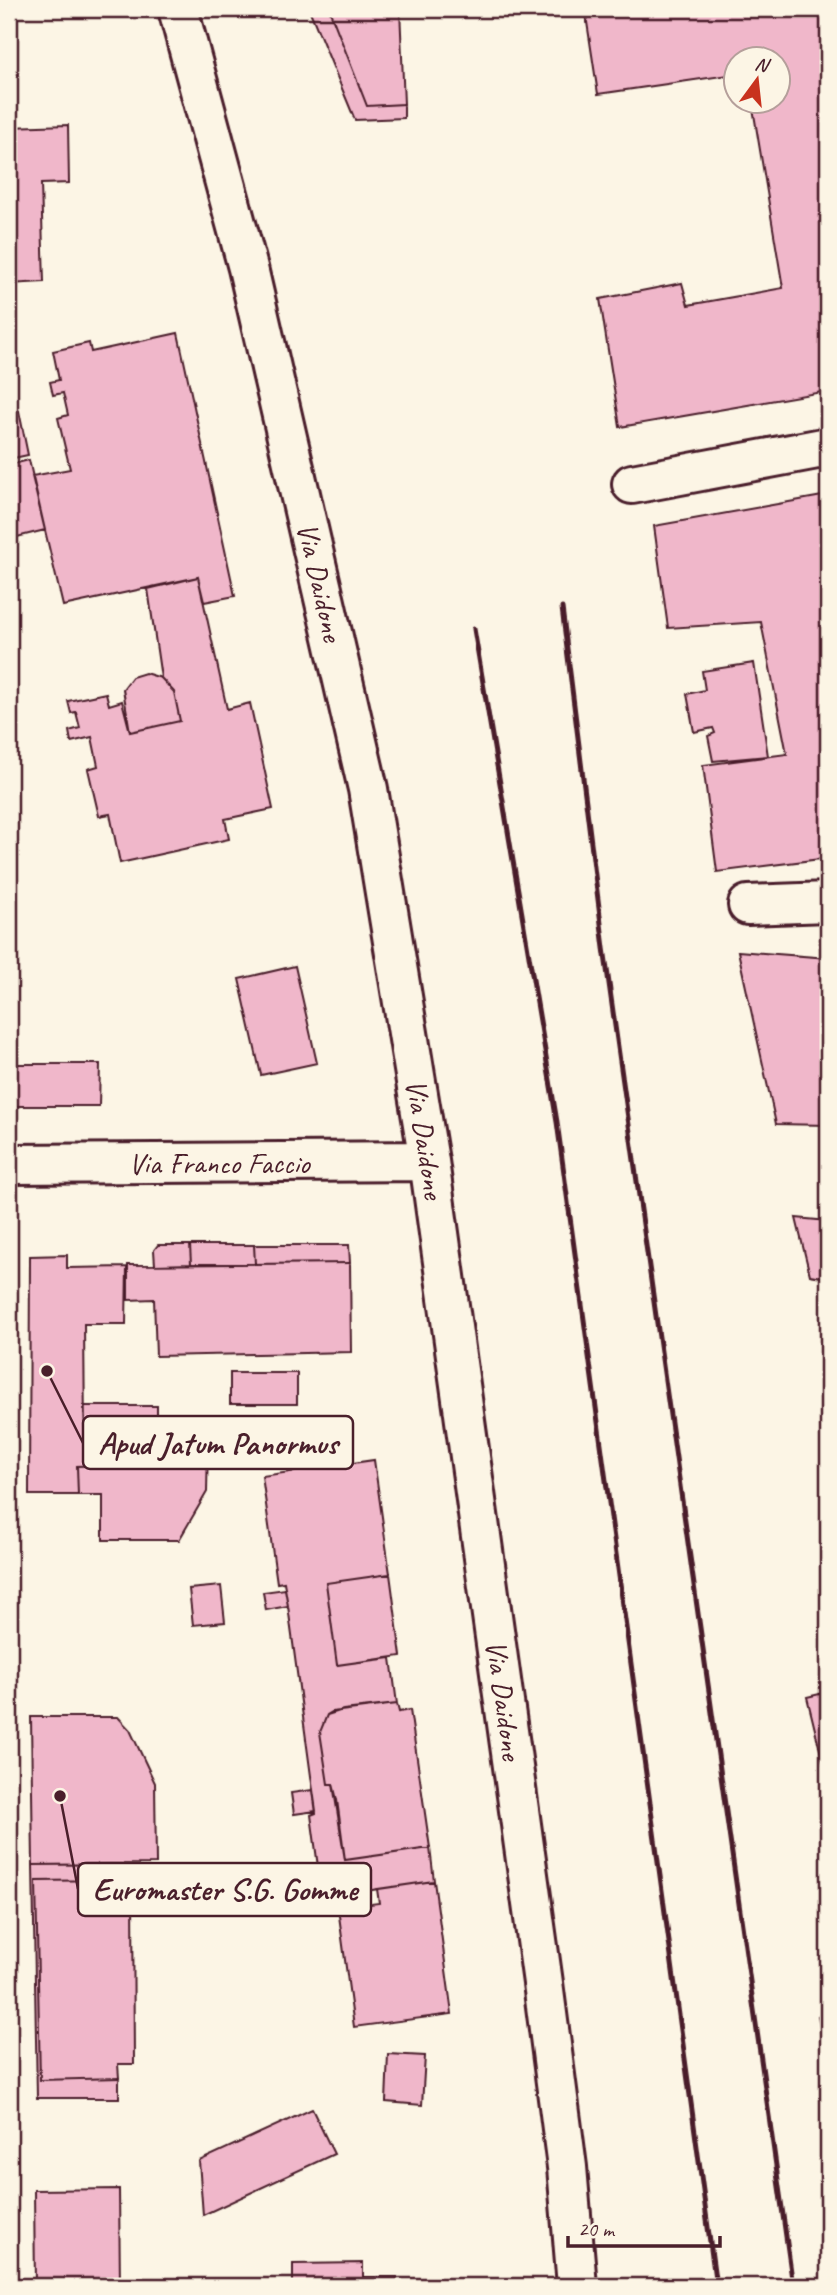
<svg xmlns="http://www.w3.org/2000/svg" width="837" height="2295" viewBox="0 0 837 2295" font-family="Caveat,sans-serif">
<rect width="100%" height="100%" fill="#fcf5e5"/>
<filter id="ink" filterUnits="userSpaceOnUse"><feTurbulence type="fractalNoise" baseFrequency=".0143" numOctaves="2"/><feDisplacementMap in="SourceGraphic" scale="14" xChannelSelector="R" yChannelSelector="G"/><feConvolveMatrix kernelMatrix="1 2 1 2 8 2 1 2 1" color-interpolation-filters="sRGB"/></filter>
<g filter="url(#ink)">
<path fill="#f0b7ca" stroke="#4a1f2b" stroke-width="2" d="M309 9H329L367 106 404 104V118L355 120Z
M329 9H400L404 104 367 106Z
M585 9H828V391L620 427 600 299 682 283 688 305 783 288 752 102H778V60H736V74L598 94Z
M68 125 69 183 41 184 44 282 9 284V127Z
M178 333 235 596 204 602 198 577 63 606 32 476 70 469 58 418 68 415 63 393 53 395 50 382 59 380 53 351 89 343 91 352Z
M19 411 28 455 9 459V413Z
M29 460 45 530 9 539V465Z
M828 495V858L717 872 703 765 787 754 761 622 668 628 654 526Z
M198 577 227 709 250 703 273 809 225 819 229 839 120 863 110 814 99 816 88 769 98 766 92 737 71 742 69 731 80 728 76 712 71 713 68 701 106 693 109 705 122 701 130 732 180 721 174 692 161 678 148 589Z
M754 663 768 756 713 761 708 736 715 733 713 728 694 732 687 694 705 690 702 671Z
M145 673 161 678 174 692 180 721 130 732 123 689 132 677Z
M738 951 828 958V1125L776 1124Z
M295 966 317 1063 261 1075 239 979Z
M9 1064H100L99 1106H9Z
M796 1218 828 1221V1278L810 1275Z
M158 1245H190L191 1264 155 1265 154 1250Z
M190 1245H254L255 1264H191Z
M254 1245H349L350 1263 255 1264Z
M67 1255V1268L127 1267 126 1324H84L85 1436 106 1435V1465L77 1466 78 1495H29L30 1256Z
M350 1263 351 1352 156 1356 154 1299 128 1300V1265Z
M230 1373H297V1404H230Z
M84 1406H157V1444L208 1445 207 1492 179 1540H103V1495H78L77 1466 106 1465V1435L85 1436Z
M374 1460 390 1574 326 1583 337 1665 391 1658 397 1704 343 1710 327 1715 320 1732 328 1784H333L345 1860 430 1848 434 1881 351 1893 350 1885 321 1889 311 1815 316 1813 288 1606 284 1582 277 1583 262 1476Z
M390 1574 401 1656 337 1665 326 1583Z
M221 1586 225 1622 193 1625 189 1589Z
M285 1589 288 1606 266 1610 263 1592Z
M828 1692V1783L807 1697Z
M397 1704 399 1712 410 1710 430 1848 345 1860 337 1800 333 1784H328L320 1732 327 1715 332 1712Z
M31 1717H118L130 1730 155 1783 156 1864 33 1865Z
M313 1790 316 1811 294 1814 291 1793Z
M121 1864 122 1891H113V1880L36 1881 40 2080 119 2078V2098H37L33 1865Z
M113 1880V1891H133L134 2064H118L119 2078 40 2080 36 1881Z
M434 1881 452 2014 354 2027 338 1908 379 1903 377 1889Z
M828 2014V2081L818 2016Z
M388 2054 425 2056 422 2105 386 2102Z
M312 2109 334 2154 203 2215 199 2161Z
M119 2189 120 2286H35L34 2190Z
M363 2263V2277H397V2286H293V2264Z"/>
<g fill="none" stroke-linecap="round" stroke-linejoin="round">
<defs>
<path id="street" d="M178 9 248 268 368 789 429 1161 543 1983 567 2167 577 2286
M632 484 828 447
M748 905 828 902
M9 1164 429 1161"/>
</defs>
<use href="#street" stroke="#4a1f2b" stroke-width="44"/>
<use href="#street" stroke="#fcf5e5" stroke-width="38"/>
<path stroke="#4a1f2b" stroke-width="5" d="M562 608 604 948 793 2286
M474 629 557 1122 716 2286"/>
</g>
</g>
<g text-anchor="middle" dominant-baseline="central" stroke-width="6" stroke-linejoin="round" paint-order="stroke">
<g font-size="30" fill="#4a1f2b" stroke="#fcf5e5">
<text transform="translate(320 582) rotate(77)">Via Daidone</text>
<text transform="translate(425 1139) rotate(81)">Via Daidone</text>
<text x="219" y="1163">Via Franco Faccio</text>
<text transform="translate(504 1700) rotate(82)">Via Daidone</text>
</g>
</g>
<path fill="none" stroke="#4a1f2b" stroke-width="2.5" d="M47 1371L83 1443M60 1796L78 1889"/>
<g fill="#4a1f2b" stroke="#fcf5e5" stroke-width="2.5">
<circle cx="47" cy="1371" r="7"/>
<circle cx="60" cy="1796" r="7"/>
</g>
<g fill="#fcf5e5" stroke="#4a1f2b" stroke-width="2.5">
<rect x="83" y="1416" width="270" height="53" rx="7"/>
<rect x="78" y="1863" width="293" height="53" rx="7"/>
</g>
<g font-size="32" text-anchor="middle" font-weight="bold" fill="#4a1f2b">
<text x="218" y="1454">Apud Jatum Panormus</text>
<text x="225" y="1900">Euromaster S.G. Gomme</text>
</g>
<rect width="837" height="2295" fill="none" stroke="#fcf5e5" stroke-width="35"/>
<rect x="18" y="18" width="802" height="2260" fill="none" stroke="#4a1f2b" stroke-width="2.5" filter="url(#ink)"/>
<g transform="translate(757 80) rotate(15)"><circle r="33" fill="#fcf5e5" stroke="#b59f9b" stroke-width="2"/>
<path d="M0-5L12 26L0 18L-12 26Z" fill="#c8321e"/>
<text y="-10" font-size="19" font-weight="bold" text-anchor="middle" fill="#4a1f2b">N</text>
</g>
<path d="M568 2236v10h152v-10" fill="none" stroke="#4a1f2b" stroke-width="3.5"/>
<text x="578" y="2236" font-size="21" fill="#4a1f2b" stroke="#fcf5e5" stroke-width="5" paint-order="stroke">20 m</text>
</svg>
